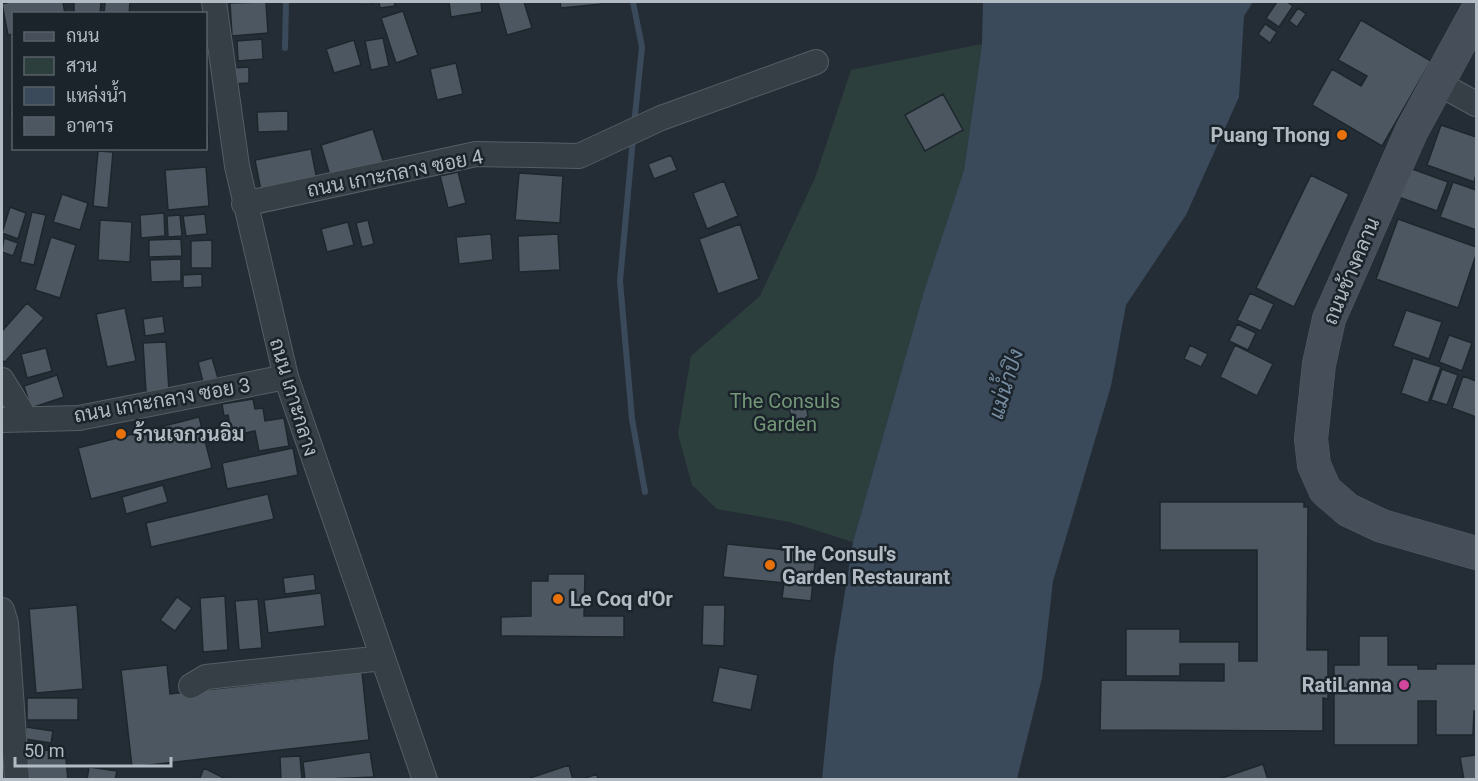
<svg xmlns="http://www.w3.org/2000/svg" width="1478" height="781" viewBox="0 0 1478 781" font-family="Roboto,Sarabun,sans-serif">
<rect width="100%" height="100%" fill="#242d35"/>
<path fill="#2c3f3d" d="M982 44 964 170 925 288 853 542 790 522 717 509 692 485 678 434 691 356 760 296 815 178 851 70Z"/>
<path fill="#3a4a5b" d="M983 2H1253L1244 16 1239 97 1186 215 1126 305 1111 386 1053 581 1042 678 1017 779H822L834 660 853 542 925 288 964 170 982 44Z"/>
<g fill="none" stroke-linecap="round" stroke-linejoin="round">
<path stroke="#3a4a5b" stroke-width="6" d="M633 2 642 47 634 125
M285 48 286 2
M633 138 620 281 632 419 645 492"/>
</g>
<path fill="#4c5761" stroke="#1e262d" stroke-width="1.5" d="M10 2H63L65 14H14V34L8 35 2 4Z
M74 2H101L100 14H74Z
M105 2H130L129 14H104Z
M266 2 268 33 232 36 230 3Z
M357 2H372V4H357Z
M379 2H394L395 6 380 8Z
M449 2H481L482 12 451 17Z
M498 2H524L532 28 507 35Z
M560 2H601L602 4 561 8Z
M1277 2H1287L1293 6 1279 27 1266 18Z
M1298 8 1306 14 1297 27 1289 21Z
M403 11 418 55 396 63 381 18Z
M1361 20 1431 61 1382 146 1312 105 1332 69 1361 86 1367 76 1338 60Z
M1265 24 1277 32 1270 43 1258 34Z
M383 38 389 66 371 70 365 41Z
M262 39 263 59 238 61 237 41Z
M354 40 361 65 334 73 326 49Z
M456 63 463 94 437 100 430 69Z
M249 67V83L232 84 231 68Z
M14 81V118L10 117Z
M943 94 963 130 925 151 905 115Z
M288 111V131L258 132 257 112Z
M206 124H208L209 149 153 150 206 148Z
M1441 125 1476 137V175L1474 182 1427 165Z
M373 129 384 164 331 179 321 145Z
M311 149 318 185 262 196 255 160Z
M98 151 113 152 108 208 93 206Z
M671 155 677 170 654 179 648 164Z
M206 167 209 206 168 210 165 170Z
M1407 167 1448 182 1437 211 1396 196Z
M458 172 466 203 448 208 440 176Z
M519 173 563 176 560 223 515 220Z
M1311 175 1349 194 1294 307 1256 288Z
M724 181 738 216 707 229 693 193Z
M1453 182 1476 190V230L1440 217Z
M62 194 88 203 80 230 53 222Z
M10 207 26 213 18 239 2 233Z
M32 212 46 215 34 265 20 262Z
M164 213 165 236 141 238 140 215Z
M205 214 207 234 186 236 183 216Z
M180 215 182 236 168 237 167 216Z
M1398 219 1476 247V255L1458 308 1376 279Z
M100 220 132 222 130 262 98 260Z
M368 220 374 244 362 247 356 223Z
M348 222 354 245 327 252 321 229Z
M740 224 759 279 718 294 699 239Z
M491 234 493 260 459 264 456 237Z
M558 234 560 270 519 272 518 236Z
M51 237 76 245 60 298 35 290Z
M4 238 18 243 13 256 2 252Z
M181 239 182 256 149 257V240Z
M212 240V268H191V241Z
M181 259V281L151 282 150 260Z
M202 274V287L183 288V275Z
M1250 293 1274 304 1261 331 1237 320Z
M27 303 44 318 5 362 2 360V331Z
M125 308 136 361 107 367 96 314Z
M1406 310 1442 322 1429 359 1393 346Z
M163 316 165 333 145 336 143 319Z
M1237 324 1256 333 1248 350 1229 341Z
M1449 335 1472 343 1462 371 1439 362Z
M166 342 169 391 146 392 143 343Z
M1190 345 1208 354 1201 367 1184 359Z
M1235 345 1273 364 1257 396 1220 377Z
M46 348 52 371 27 378 21 354Z
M212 358 218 378 203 382 198 362Z
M1413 358 1441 367 1428 403 1401 393Z
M1442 369 1458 375 1447 405 1431 400Z
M57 375 64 397 31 408 24 386Z
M1463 376 1476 381V417L1452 408Z
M253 399 255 409 263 408 265 421 284 418 289 446 259 451 255 431 232 436 228 415 224 416 222 404Z
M796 402 806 405 808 416 800 422 793 419 789 410Z
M199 417 212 468 91 499 78 448Z
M293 448 298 475 227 489 222 463Z
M163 485 168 502 126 514 122 497Z
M268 494 274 519 151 547 146 523Z
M1160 502H1304V507H1308L1307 650H1328V699L1323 698V731L1100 730 1101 680 1224 681V664H1180V676H1126V629H1180V642H1239V661H1257V550H1160Z
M727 544 816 553 811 601 782 598 784 583 723 577Z
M314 574 316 590 285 594 283 578Z
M548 574H585L584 616H624V637L501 636V617L531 616V581H548Z
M321 593 325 626 268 633 264 600Z
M225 596 228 650 203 652 200 598Z
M177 597 192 608 175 631 160 620Z
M258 599 262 648 239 650 235 601Z
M77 605 83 689 36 693 29 609Z
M703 605H725L724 646 702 645Z
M1359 636H1388V665H1418V669H1436V664H1476V711H1474L1473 735H1436V701H1418V745H1334V665H1359Z
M167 665 170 694 362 672 369 740 132 767 121 670Z
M719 667 758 675 751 710 712 702Z
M27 698H78V720H27Z
M26 727 53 731 51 743 25 739Z
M65 749 68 780H21L19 752Z
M370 752 374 777 305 780 303 762Z
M1476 755V780H1464L1460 757Z
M300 756 302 780H281L280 757Z
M1263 764 1268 780H1216Z
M569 765 573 780H530V778Z
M89 767 117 771 115 780H87Z
M204 768 228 780H199Z
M597 774 598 780H580Z"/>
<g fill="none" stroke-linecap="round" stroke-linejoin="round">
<defs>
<path id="street" d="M214 2 237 166 286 377 425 780
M1438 83 1476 104
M244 204 476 154 579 156 661 118 816 62
M2 380 26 419
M2 420 79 418 286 377
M2 610 6 623 17 780
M191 686 206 677 383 658"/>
<path id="secondary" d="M1476 13 1412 130 1329 319 1319 364 1311 439 1314 465 1325 490 1348 510 1382 526 1476 553"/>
</defs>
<use href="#street" stroke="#555d64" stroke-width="26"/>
<use href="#secondary" stroke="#555d64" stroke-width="34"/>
<use href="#street" stroke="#373f46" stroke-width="24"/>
<use href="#secondary" stroke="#454e59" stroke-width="33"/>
</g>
<g fill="#e8710a" stroke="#1c242b" stroke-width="2">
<circle cx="1342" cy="135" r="6"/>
<circle cx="121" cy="434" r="6"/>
<circle cx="770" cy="565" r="6"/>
<circle cx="558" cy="599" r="6"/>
</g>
<circle fill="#d1479c" stroke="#1c242b" stroke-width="2" cx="1404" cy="685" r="6"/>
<g text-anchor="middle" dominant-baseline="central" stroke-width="5" stroke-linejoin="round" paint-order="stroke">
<g font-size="20" font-weight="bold" fill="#b2bac3" stroke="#1c242b" text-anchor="start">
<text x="1330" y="135" text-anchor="end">Puang Thong</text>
<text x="133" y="434">ร้านเจกวนอิม</text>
<text x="782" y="554">The Consul's<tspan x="782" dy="23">Garden Restaurant</tspan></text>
<text x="570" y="599">Le Coq d'Or</text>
<text x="1392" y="685" text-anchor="end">RatiLanna</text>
</g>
<g font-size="20" fill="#b2bac3" stroke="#1c242b">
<text transform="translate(395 173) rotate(-11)">ถนน เกาะกลาง ซอย 4</text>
<text transform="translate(1351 271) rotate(-67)">ถนนช้างคลาน</text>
<text transform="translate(294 397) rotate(73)">ถนน เกาะกลาง</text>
<text transform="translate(162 400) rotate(-10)">ถนน เกาะกลาง ซอย 3</text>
</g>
<g font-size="20" fill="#739678" stroke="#1c242b">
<text x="785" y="401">The Consuls<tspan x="785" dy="23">Garden</tspan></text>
</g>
<g font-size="21" font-style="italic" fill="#768da2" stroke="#1c242b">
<text transform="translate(1006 384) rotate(-73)">แม่น้ำปิง</text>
</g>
</g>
<rect width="1478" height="781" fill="none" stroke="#b2bac3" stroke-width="6"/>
<rect x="12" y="12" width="195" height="138" fill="#1c242b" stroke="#586068" stroke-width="1.5"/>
<rect x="24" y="32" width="30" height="9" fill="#454e59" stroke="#586068" stroke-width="1.5"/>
<text x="66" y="42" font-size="18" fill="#b2bac3">ถนน</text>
<rect x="24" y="57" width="30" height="18" fill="#2c3f3d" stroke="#586068" stroke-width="1.5"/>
<text x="66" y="72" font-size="18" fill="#b2bac3">สวน</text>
<rect x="24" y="87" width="30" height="18" fill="#3a4a5b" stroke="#586068" stroke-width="1.5"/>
<text x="66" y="102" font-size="18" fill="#b2bac3">แหล่งน้ำ</text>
<rect x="24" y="117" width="30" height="18" fill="#4c5761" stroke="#586068" stroke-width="1.5"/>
<text x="66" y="132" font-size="18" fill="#b2bac3">อาคาร</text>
<path d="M15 757v9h156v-9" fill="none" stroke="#b2bac3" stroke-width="3"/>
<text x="24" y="757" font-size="18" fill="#b2bac3" stroke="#1c242b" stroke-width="4.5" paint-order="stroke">50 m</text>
</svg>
